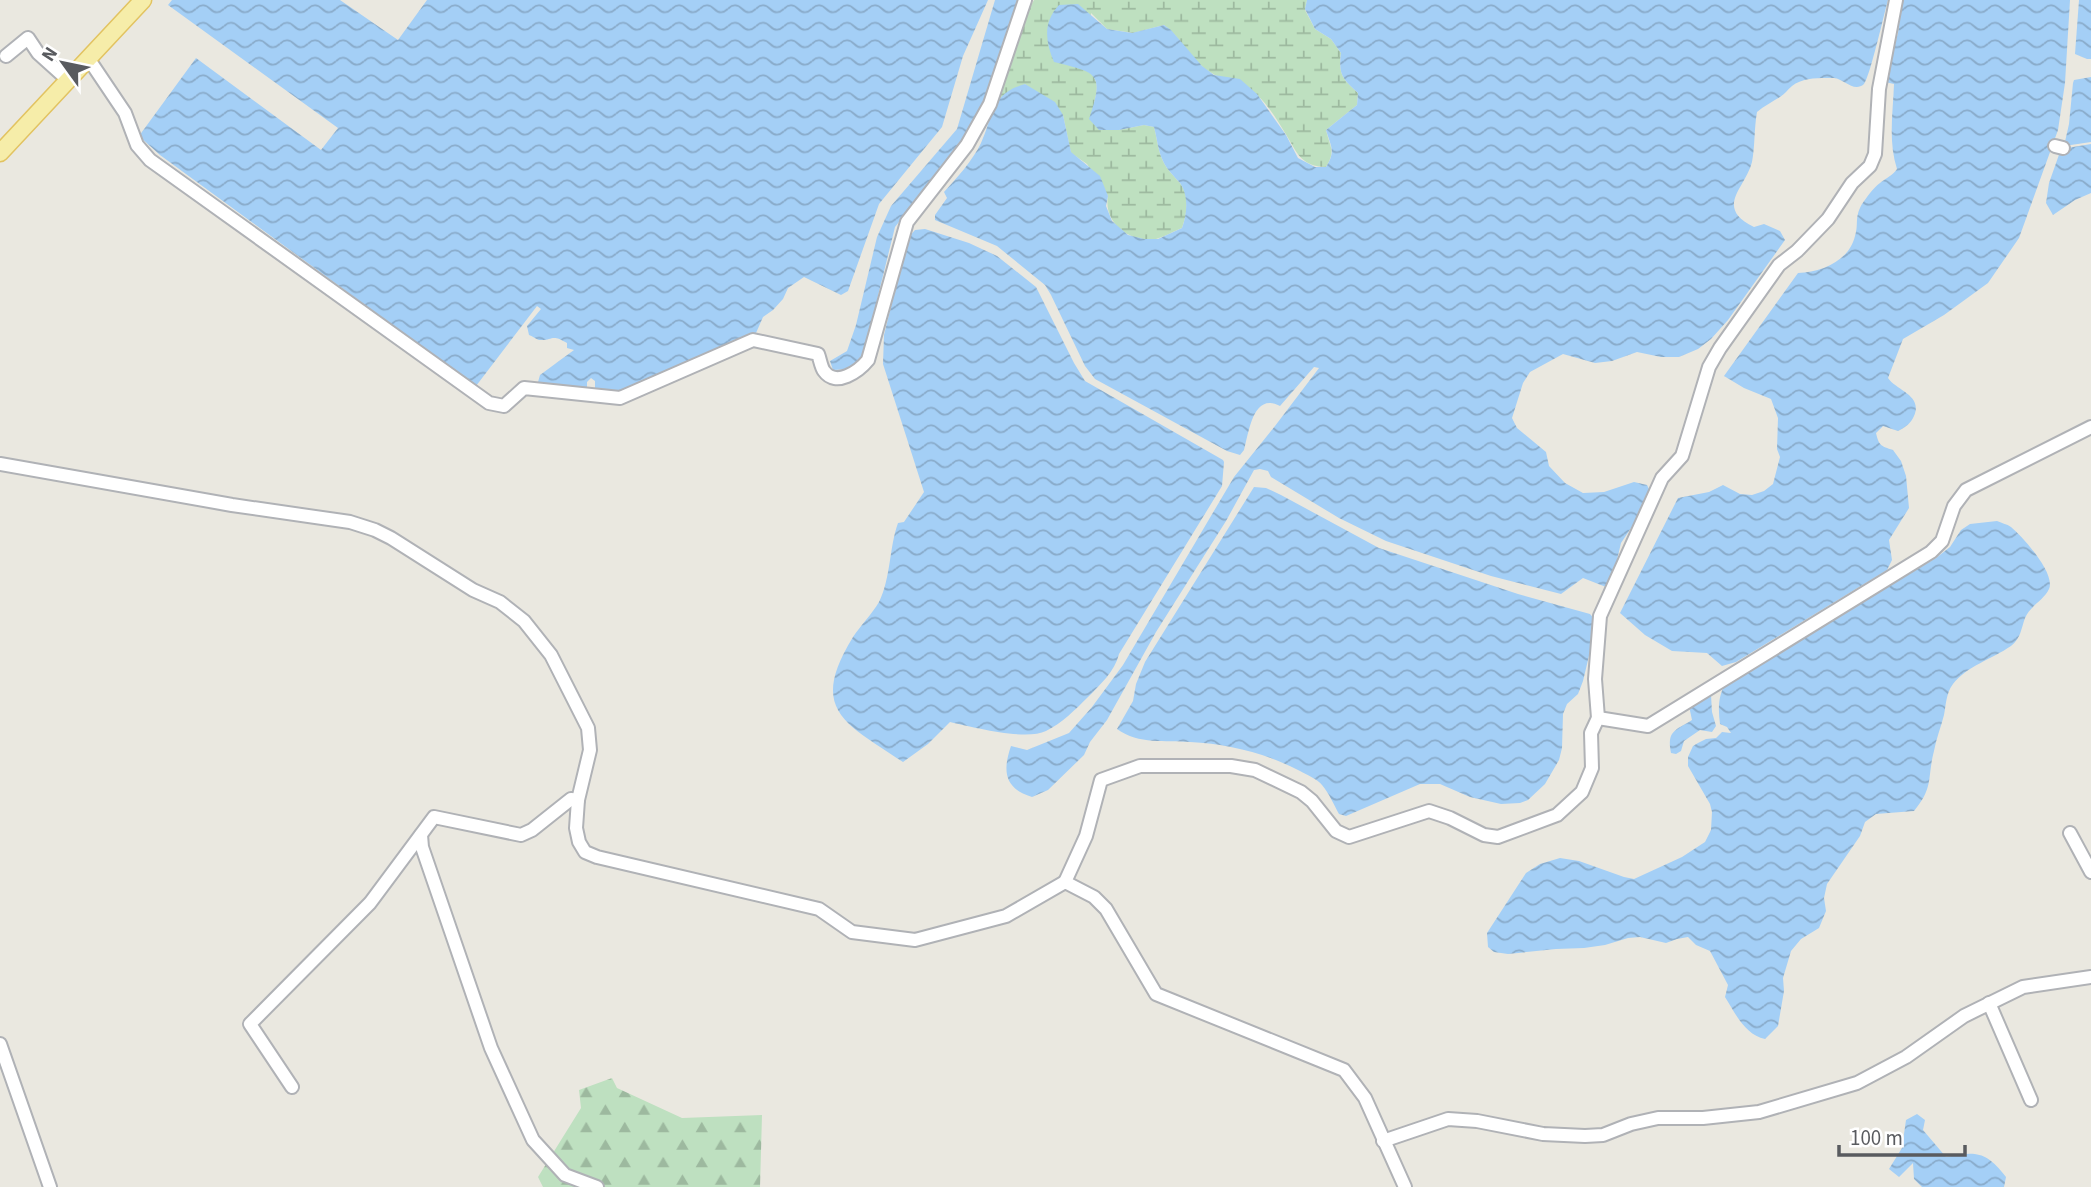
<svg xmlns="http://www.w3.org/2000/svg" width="2091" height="1187" viewBox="0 0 2091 1187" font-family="'Source Sans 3',sans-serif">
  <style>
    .forest { fill: url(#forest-firs) }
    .wetland { fill: url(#wetland-marsh) }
    .water { fill: url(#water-waves) }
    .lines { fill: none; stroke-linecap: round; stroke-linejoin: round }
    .minor-casing { stroke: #b0b2b6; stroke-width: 16 }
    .major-casing { stroke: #e2c361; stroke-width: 19 }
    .minor { stroke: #fff; stroke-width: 12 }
    .major { stroke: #f6eda9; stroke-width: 16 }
  </style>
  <defs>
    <pattern id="forest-firs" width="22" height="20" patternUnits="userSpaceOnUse" patternTransform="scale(1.75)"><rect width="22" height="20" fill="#bee0c0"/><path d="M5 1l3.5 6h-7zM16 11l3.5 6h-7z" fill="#9db99f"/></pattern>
    <pattern id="wetland-marsh" width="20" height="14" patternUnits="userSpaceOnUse" patternTransform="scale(1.75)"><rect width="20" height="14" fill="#bee0c0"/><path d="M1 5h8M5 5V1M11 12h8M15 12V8" fill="none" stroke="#9db99f"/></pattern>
    <pattern id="water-waves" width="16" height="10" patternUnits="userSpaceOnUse" patternTransform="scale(1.75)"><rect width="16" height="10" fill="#a4cff6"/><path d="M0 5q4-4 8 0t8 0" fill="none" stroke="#89abca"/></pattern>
  </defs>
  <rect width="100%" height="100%" fill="#eae8e0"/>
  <polygon class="forest" points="612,1078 617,1088 682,1118 762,1115 760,1187 543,1187 538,1177 581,1108 579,1090"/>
  <path class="wetland" d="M1034,0H1307L1305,10L1315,29L1331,39L1341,53C1338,75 1343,79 1358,93L1357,105L1326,130C1330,147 1336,151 1326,167C1302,166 1298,155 1287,136C1279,123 1269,106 1258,96C1247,85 1220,80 1205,69C1189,56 1180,37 1164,25L1133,33L1107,29L1091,13L1088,70C1099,81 1098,88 1094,103L1119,130L1144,125L1154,127C1157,138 1158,151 1163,161C1167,170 1174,176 1180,183C1190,196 1187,214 1182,228C1174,231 1164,237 1156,239C1130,243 1103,223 1108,196L1087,164L1071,153L1063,115L1025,84L998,100L1029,9Z"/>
  <g class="water">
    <path d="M172,0H340L398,40L427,0H988L963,56L942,127L879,204L848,291L841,295L804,277L788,288L783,299L773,310L763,317L756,333L658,377L620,392L598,390L595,388V381L591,378L587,382V389L538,382L540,375L574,350L567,348V343C551,333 553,341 539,340C536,339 532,336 529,335L527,326L541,309L537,306L476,386L160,155L139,136L196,58L321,150L338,128L168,5Z"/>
    <polygon points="995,0 1017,0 1010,29 972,135 915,209 906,213 895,227 877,300 877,318 867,358 850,369 833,370 830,361 847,351 856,325 877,237 891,206 957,129"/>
    <path d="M1307,0H1888C1884,14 1870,77 1864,84C1854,93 1844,79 1834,78C1821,78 1803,77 1792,86C1787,90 1785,94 1780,97C1772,102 1764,106 1757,112C1754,129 1755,146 1752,162C1745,189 1714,207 1754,227L1764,224L1780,231L1785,240L1728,320L1711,339L1698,349L1679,357H1661L1637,352L1612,361L1595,363L1563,354L1530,372L1523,383L1512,418L1517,428L1546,452L1549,466L1565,483L1583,493L1604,492L1634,482L1647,485L1650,491L1637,519L1621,543L1613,577L1606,587L1583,578L1561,594L1491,576L1386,541L1339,518L1271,477L1268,471L1260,469L1254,470L1226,521L1156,632L1107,720L1090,742L1084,755L1048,790L1032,797C1005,789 1002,772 1011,746L1027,750L1069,733L1092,707L1123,665L1234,477L1275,426L1319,368L1314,367L1280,406C1253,392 1249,432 1244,450L1240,455L1227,451L1095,379L1085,366L1051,295L1045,285L997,246L935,220V215L947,198L944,192C957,178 973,160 981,143C994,115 990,94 1025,84L1055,102L1063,115L1071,152L1100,176L1108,196L1106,206L1112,221L1128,235L1144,239H1158L1182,228C1187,214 1189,196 1180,183C1174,176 1167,170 1163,161C1158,151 1157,138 1154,127L1144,125L1119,130H1099L1089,119C1105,72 1097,73 1054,62C1045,41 1043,22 1059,5L1078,4L1107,29L1132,33L1164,25L1171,30L1202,66L1214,75L1240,79L1257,94L1286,135L1298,158L1315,167H1326C1336,151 1331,147 1326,130L1357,105L1358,93C1343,79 1338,75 1341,53L1331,39L1315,29L1305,9Z"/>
    <path d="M1902,0H2070L2065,83L2058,130L2019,238L1988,283L1944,315L1903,339L1888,378C1897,391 1923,395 1914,416C1911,423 1906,427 1898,431L1883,426L1876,433C1879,446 1881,446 1893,450L1901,461L1906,476L1909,508L1889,540L1892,560L1887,570L1736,662L1722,666L1707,653L1672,651L1645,635L1620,613L1678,498L1709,492L1723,485L1740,494L1752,495L1764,491L1773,484L1780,457L1777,449L1778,418L1771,399L1744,388L1724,376L1798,273C1822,272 1849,261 1855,236C1859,224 1854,218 1862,204C1867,197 1873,188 1880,183C1886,178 1892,176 1897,169C1888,141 1893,113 1894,84L1885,82L1898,33Z"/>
    <polygon points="2079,0 2091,0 2091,59 2087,59 2075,54"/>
    <polygon points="2091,77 2091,142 2064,146 2069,124 2073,83 2074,80"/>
    <polygon points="2091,144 2091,193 2075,200 2053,215 2046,203 2049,183 2061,149"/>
    <path d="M925,229L969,243L997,256L1036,287L1074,363L1085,381L1223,460L1224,462L1222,486L1119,654C1115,671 1100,685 1088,697C1075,710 1062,723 1046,731C1026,741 972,727 950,722L928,744L903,762C845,723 808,710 853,637C861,625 872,614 879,602C891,578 889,548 898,523L904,522L924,492L883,364L884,335L908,238L915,230Z"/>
    <path d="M1254,487L1266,488L1281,495L1379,548L1518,594L1590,614L1597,622L1583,681L1578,694L1567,704L1563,714L1562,748L1559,760L1545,784L1528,800L1520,803L1501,804L1470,797L1440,784H1420L1346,816L1339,814C1334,805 1329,793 1322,785C1317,779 1307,775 1300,771C1265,753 1229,744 1190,742C1165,740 1139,745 1117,729L1133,701L1136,684L1145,662Z"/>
    <path d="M1997,521C2001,523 2007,524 2011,527C2023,537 2056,574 2049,589C2044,600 2030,606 2025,618C2021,629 2021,638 2011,646C1992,659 1967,666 1953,684C1946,693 1946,705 1944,715C1941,727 1936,739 1934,751C1927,778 1934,787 1914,811L1876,814L1865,822L1860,836L1827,884L1824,898L1826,911L1819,928L1801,939L1791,951L1783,978L1784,991L1778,1026L1765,1039C1745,1035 1735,1013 1725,997L1728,985L1710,951L1696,945L1688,937L1677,939L1666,943L1640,937L1628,938L1605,945L1584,948L1556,949L1508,954L1494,952L1488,947L1487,933L1526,873L1540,864L1560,858L1579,861L1624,877L1634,879L1682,857L1705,842L1711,830L1712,812L1710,804L1688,766V757L1693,746L1698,743L1706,739L1716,738L1722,732L1731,733L1727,727L1720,724C1718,709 1718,695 1726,683L1936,558L1950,547L1961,530L1970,524Z"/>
    <path d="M1711,695L1712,712L1716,726L1712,732L1700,730L1684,741L1681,751L1676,754L1671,753C1667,731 1674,731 1692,720L1689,706L1701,698Z"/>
    <path d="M1917,1114L1925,1120L1923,1130L1946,1157C1976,1151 1986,1151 2006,1177L2004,1187H1922L1914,1179L1913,1163L1899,1177L1889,1169L1902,1148L1906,1120Z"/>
  </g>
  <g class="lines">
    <defs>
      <g id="minor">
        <polyline points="6,56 28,38 38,53 68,80"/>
        <path d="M88,58L125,113L137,145L150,160L489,403L504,406L524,388L620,398L753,340L818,354C820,359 821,367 824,371C836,388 859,371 868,360L907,222L967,145L990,104L1025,0"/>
        <polyline points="2055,146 2063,148"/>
        <polyline points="0,464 232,505 350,522 375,530 391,538 473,590 500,602 524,621 551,655 588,728 590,750 578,800 576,828 579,842 585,852 597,857 819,909 852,932 915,940 1006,916 1065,882 1094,897 1106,909 1156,994 1344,1070 1365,1098 1405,1187"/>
        <polyline points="1598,718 1595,679 1600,616 1662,478 1682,456 1709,367 1720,348 1779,265 1797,251 1828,219 1852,183 1870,166 1875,154 1879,89 1896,0"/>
        <polyline points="2070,833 2091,872"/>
        <polyline points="421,835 422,847 491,1048 533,1140 565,1175 597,1187"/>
        <polyline points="1065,882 1086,836 1101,780 1140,766 1231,766 1255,770 1301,792 1312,801 1336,831 1349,837 1429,811 1450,818 1484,835 1498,837 1557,815 1582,792 1592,768 1591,733 1598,718 1648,726 1931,552 1942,541 1954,506 1966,490 2091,427"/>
        <polyline points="1989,1003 2031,1100"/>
        <polyline points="0,1044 50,1187"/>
        <polyline points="292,1087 250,1024 370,903 434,817 521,835 532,830 571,799 578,800"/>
        <polyline points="1383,1141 1448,1119 1477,1121 1543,1134 1585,1136 1603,1135 1631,1124 1658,1118 1703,1118 1759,1112 1857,1083 1906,1057 1964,1016 2023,987 2091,977"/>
      </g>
      <polyline id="major" points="0,153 143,0"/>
    </defs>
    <use href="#minor" class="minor-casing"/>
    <use href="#major" class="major-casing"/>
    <use href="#minor" class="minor"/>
    <use href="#major" class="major"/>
  </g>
  <g transform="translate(63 63) rotate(303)" stroke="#ffffff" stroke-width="5" paint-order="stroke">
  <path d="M0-5L12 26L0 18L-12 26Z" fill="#595b5f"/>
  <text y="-10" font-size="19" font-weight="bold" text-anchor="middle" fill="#595b5f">N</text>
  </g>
  <path d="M1839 1145v10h126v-10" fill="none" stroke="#595b5f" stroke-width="3.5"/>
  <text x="1850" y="1145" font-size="21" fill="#595b5f" stroke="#ffffff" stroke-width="5" paint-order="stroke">100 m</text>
</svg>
